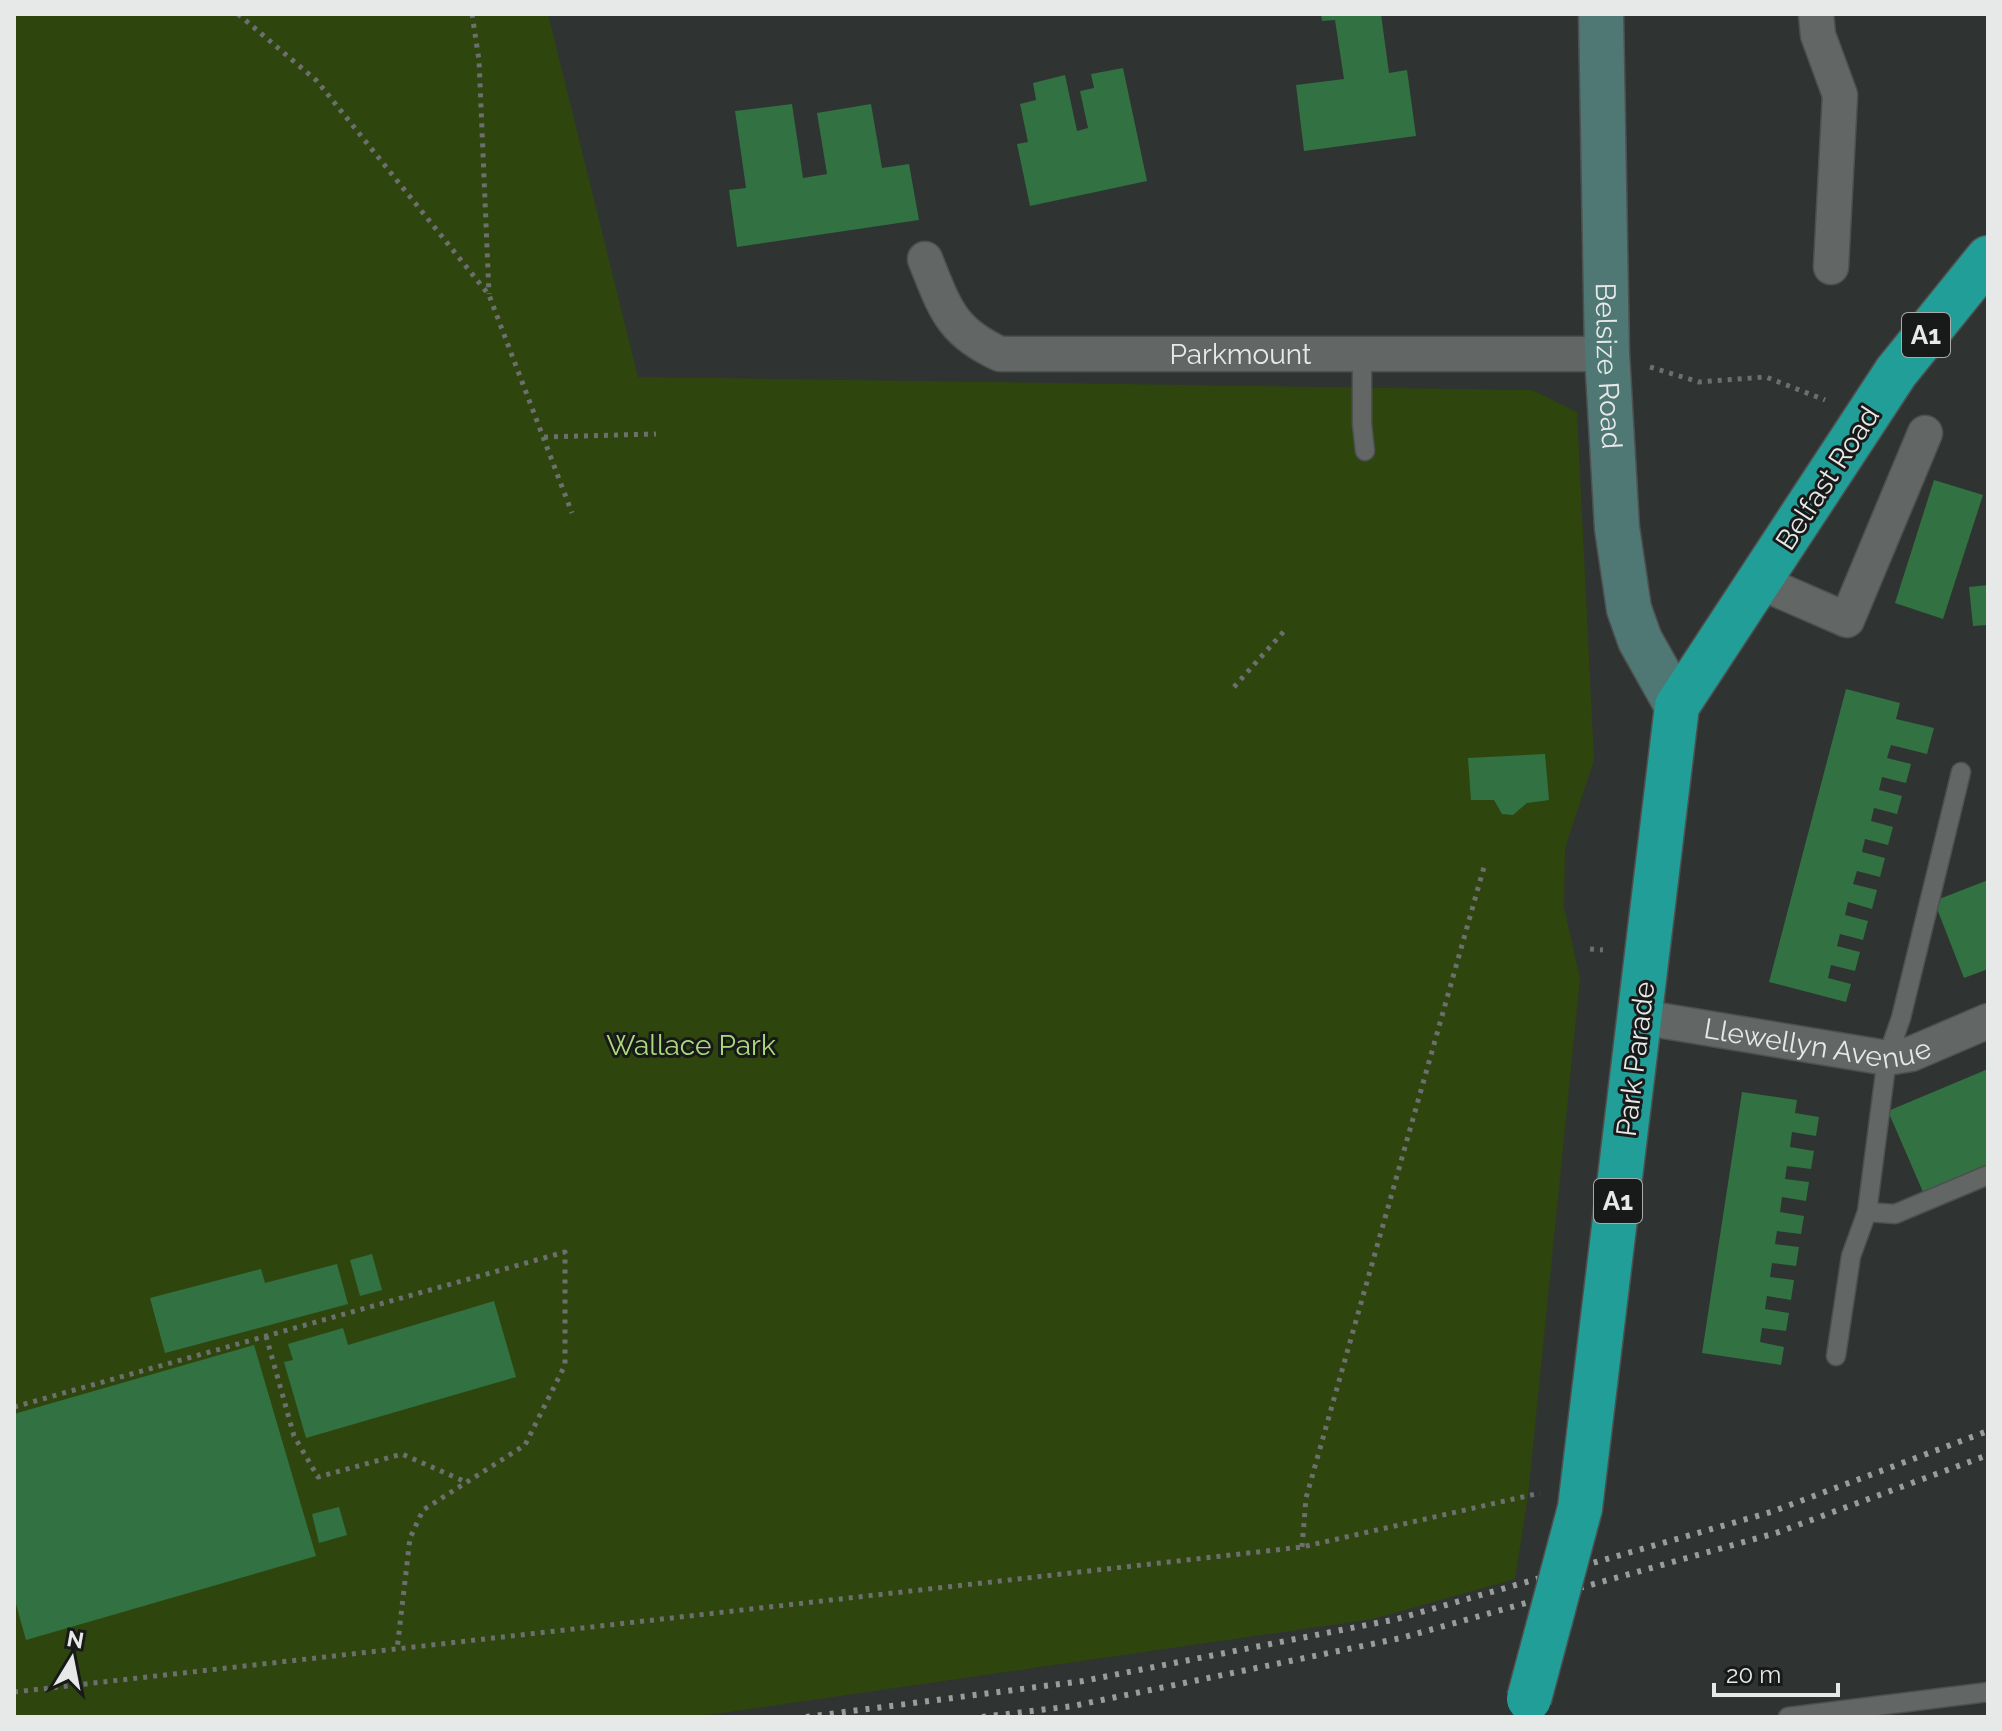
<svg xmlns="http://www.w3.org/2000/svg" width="2002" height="1731" viewBox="0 0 2002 1731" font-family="Raleway,sans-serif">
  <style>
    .green { fill: #2e460e }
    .building { fill: #327142 }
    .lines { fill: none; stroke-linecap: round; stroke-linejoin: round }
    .lane-casing { stroke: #4d504f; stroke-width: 21 }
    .street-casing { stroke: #4d504f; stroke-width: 37 }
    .secondary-casing { stroke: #4d504f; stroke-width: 47 }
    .highway-casing { stroke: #4d504f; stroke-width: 47 }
    .path { stroke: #6c6f6d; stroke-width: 5; stroke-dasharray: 4 6; stroke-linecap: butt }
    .lane { stroke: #626664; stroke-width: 18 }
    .street { stroke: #626664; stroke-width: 34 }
    .secondary { stroke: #4f7774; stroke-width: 44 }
    .highway { stroke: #229e98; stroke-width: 44 }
    .rail { stroke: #9a9d9b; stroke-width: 6; stroke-dasharray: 4 8; stroke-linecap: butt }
    .highway-bridge-casing { stroke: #4d504f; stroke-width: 47; stroke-linecap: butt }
    .highway-bridge { stroke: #229e98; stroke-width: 44 }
    .labels { text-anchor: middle; stroke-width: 6; stroke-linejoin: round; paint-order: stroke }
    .shield { fill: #181a19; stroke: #a9abaa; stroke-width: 2 }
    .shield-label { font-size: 26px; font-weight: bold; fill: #e7e9e8 }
    .street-label { font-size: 28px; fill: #e7e9e8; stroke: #181a19 }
    .park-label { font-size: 28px; fill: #add97d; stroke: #181a19 }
  </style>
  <rect width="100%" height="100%" fill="#2f3331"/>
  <polygon class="green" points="14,14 548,14 638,377 1532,390 1577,412 1594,760 1565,848 1564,907 1580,979 1528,1496 1515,1579 1373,1619 716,1714 677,1717 14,1717"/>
  <g class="building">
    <polygon points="1321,14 1381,14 1389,73 1407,70 1416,136 1304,151 1296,85 1344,79 1335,20 1322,21"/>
    <polygon points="1123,68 1147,181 1030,206 1017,144 1028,142 1020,104 1036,100 1033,83 1065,75 1077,131 1088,128 1080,91 1094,88 1091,74"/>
    <polygon points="792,104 803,178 827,174 817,113 871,104 882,168 909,164 919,220 737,247 729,190 746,188 735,111"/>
    <polygon points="1934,480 1983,495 1943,619 1895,603"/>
    <polygon points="1988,585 1988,625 1973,626 1969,587"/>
    <polygon points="1846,689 1900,703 1896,719 1934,728 1927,754 1891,745 1887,758 1911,764 1906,783 1882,777 1879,790 1902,796 1897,814 1874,808 1871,821 1893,827 1888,845 1865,839 1862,852 1885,858 1880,877 1857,871 1853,884 1877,890 1872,909 1848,902 1845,915 1868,921 1863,940 1840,934 1837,946 1860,952 1855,971 1831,965 1828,978 1851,984 1846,1002 1769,982"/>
    <polygon points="1545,754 1549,800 1527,803 1513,815 1502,814 1494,800 1471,800 1468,758"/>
    <polygon points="1988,880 1988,969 1964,978 1934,901"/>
    <polygon points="1988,1069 1988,1164 1923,1192 1888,1111"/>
    <polygon points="1742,1092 1797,1100 1795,1113 1819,1117 1816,1136 1792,1132 1790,1147 1814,1151 1811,1169 1787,1166 1785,1179 1809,1182 1806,1201 1782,1197 1780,1212 1804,1216 1801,1234 1777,1231 1775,1244 1799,1247 1796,1266 1772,1263 1770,1277 1794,1280 1791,1300 1767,1296 1765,1309 1789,1313 1786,1331 1762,1328 1760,1342 1784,1347 1781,1365 1702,1353"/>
    <polygon points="372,1254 382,1290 360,1296 350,1260"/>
    <polygon points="337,1264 348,1304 165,1353 150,1298 261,1269 265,1283"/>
    <polygon points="494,1301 516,1377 306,1438 284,1362 293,1360 288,1344 343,1328 348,1345"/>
    <polygon points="254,1345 316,1556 26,1640 14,1597 14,1414"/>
    <polygon points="339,1507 347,1535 319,1543 312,1514"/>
  </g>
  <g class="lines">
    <defs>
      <g id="lane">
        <polyline points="1362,356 1362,424 1365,451"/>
        <polyline points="1867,1212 1895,1214 1988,1175"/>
        <polyline points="1836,1356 1851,1256 1867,1212 1887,1058 1901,1018 1961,772"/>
        <polyline points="1788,1717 1988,1692"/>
      </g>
      <g id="street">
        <polyline points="1816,14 1818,35 1840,95 1831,267"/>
        <path id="s1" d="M925,259C945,308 950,331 1000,354H1607"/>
        <polyline points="1760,582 1847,620 1925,433"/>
        <path id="s2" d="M1640,1017L1887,1058L1911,1054L1988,1021"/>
      </g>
      <g id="secondary">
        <path id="s3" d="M1601,14L1607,354L1617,528L1629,609L1640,640L1677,706"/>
      </g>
      <polyline id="highway" points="1580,1508 1677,706 1896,372 1988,258"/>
    </defs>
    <use href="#lane" class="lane-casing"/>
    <use href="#street" class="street-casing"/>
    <use href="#secondary" class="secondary-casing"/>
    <use href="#highway" class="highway-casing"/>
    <g class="path">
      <polyline points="238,14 317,81 489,295 572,513"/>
      <polyline points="472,14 479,60 489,294"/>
      <polyline points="1650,367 1699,382 1766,377 1825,400"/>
      <polyline points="544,437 656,434"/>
      <polyline points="1234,687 1286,629"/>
      <polyline points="1590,949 1603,950"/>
      <polyline points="266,1336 294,1436 318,1477 402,1454 466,1482"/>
      <polyline points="14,1407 565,1252 565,1365 525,1445 423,1510 410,1538 397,1650"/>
      <polyline points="1302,1547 1306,1498 1484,867"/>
      <polyline points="14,1692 1302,1547 1540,1493"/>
    </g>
    <use href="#lane" class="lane"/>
    <use href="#street" class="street"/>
    <use href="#secondary" class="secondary"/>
    <use href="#highway" class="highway"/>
    <g class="rail">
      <polyline points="806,1717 1083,1681 1397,1619 1771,1512 1988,1431"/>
      <polyline points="982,1717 1073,1706 1401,1638 1776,1533 1988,1455"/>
    </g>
    <defs>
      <polyline id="highway-bridge" points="1529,1699 1580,1508"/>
    </defs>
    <use href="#highway-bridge" class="highway-bridge-casing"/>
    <use href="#highway-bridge" class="highway-bridge"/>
  </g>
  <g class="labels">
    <g class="shield">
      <rect x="1902" y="313" width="48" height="44" rx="6"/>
      <rect x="1594" y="1179" width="48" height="44" rx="6"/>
    </g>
    <g class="shield-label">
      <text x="1926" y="344">A1</text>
      <text x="1618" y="1210">A1</text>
    </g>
    <g class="street-label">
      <text dy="10" stroke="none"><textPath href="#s1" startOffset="366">Parkmount</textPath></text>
      <text dy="10" stroke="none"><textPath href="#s3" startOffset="352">Belsize Road</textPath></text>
      <text transform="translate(1827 478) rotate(-57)" y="10">Belfast Road</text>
      <text dy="10" stroke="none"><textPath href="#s2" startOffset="180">Llewellyn Avenue</textPath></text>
      <text transform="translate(1635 1059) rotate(-83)" y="10">Park Parade</text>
    </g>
    <g class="park-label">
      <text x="691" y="1055">Wallace Park</text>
    </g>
  </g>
  <rect width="2002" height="1731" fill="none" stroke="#e7e9e8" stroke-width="32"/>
  <g transform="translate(72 1659) rotate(10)" stroke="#181a19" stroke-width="6" paint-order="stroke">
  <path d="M0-6L14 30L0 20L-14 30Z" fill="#e7e9e8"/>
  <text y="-12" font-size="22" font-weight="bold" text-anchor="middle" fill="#e7e9e8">N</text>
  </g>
  <path d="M1714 1683v12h124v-12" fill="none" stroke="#e7e9e8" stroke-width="4"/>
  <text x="1726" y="1683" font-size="24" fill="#e7e9e8" stroke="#181a19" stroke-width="6" paint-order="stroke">20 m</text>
</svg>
